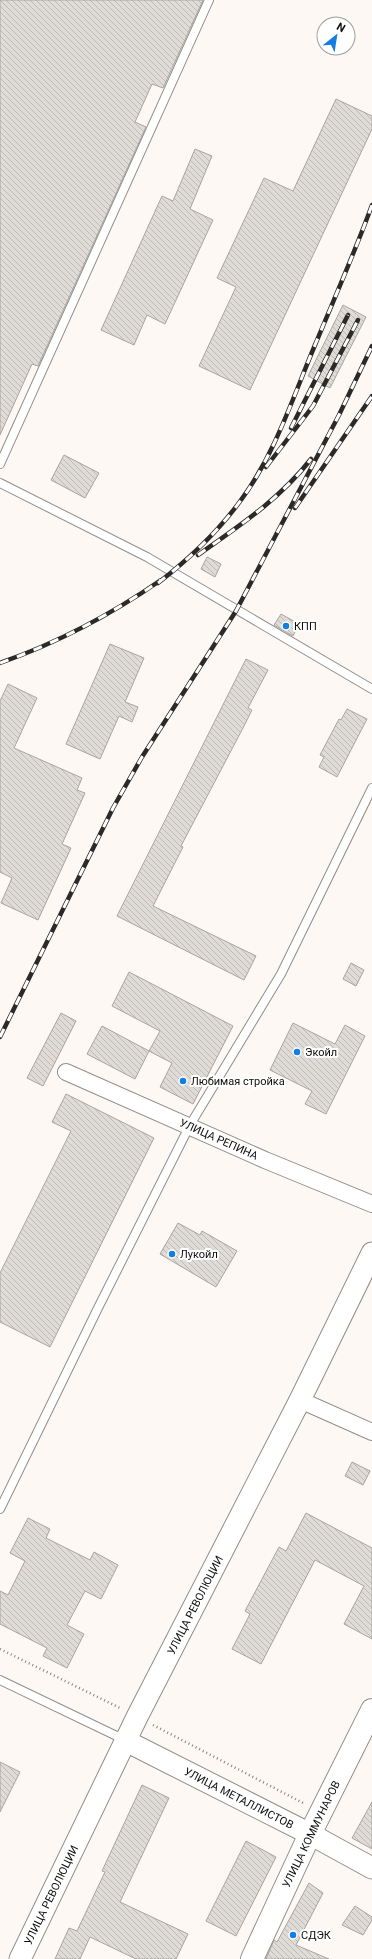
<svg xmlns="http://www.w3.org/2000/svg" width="372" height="1959" viewBox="0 0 372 1959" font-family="Roboto,sans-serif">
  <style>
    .building { fill: url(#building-back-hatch); stroke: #a8a49f }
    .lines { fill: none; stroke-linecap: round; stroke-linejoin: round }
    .service-casing { stroke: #928e8a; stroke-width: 10 }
    .minor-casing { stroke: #928e8a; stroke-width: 18 }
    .tertiary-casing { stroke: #928e8a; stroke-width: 23 }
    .secondary-casing { stroke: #928e8a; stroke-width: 24 }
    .path { stroke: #878481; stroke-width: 2.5; stroke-dasharray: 1 3; stroke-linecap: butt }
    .service { stroke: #fff; stroke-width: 8 }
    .minor { stroke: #fff; stroke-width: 16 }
    .tertiary { stroke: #fff; stroke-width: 21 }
    .secondary { stroke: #fff; stroke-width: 22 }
    .rail-casing { stroke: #2b2a28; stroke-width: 4.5 }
    .rail { stroke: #fff; stroke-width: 3; stroke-dasharray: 9; stroke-linecap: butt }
    .poi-dot { fill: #147de4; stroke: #fff; stroke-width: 1.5 }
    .labels { text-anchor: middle; stroke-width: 4; stroke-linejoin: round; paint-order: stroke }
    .poi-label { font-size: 11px; fill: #0e0d0b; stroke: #fff; text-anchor: start }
    .street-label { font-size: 11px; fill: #0e0d0b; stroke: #fff }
  </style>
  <defs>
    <pattern id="building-back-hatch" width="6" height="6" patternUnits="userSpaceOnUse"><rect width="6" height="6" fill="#dfdbd6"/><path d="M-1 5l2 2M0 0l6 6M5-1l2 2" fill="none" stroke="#bebbb6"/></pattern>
  </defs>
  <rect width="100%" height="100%" fill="#fdf8f4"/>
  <g class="building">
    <polygon points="0,0 203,0 163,88 152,84 135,122 146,127 38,366 32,364 0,435"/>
    <polygon points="336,99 372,116 372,129 250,390 199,366 236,287 217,278 264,178 293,191"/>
    <polygon points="195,149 212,156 190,209 213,220 165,324 147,315 134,345 101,330 162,196 173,201"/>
    <polygon points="343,305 366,317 330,388 308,376"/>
    <polygon points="64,455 99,473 85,498 51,480"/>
    <polygon points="207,557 221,564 215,577 201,569"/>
    <polygon points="281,614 299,624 293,636 274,625"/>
    <polygon points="110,644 144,658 125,702 138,707 132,722 119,716 100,759 66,744"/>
    <polygon points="246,659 268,670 248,708 252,710 243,728 181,846 183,847 153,906 256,956 244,980 117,916"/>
    <polygon points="8,684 37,698 14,748 82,778 77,790 85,793 62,844 71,848 38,920 1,903 12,878 0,872 0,701"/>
    <polygon points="347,709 367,719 337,777 319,767 324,757 320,755 339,719 341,720"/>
    <polygon points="351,963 364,970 356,986 343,979"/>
    <polygon points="129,972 233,1026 193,1104 160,1087 172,1063 149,1051 160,1031 112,1006"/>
    <polygon points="61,1013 76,1021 43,1086 27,1078"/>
    <polygon points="293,1023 335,1044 345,1025 365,1036 326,1114 305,1104 312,1091 270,1070"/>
    <polygon points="102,1026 149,1051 135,1079 87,1054"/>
    <polygon points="66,1094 154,1138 50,1347 0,1322 0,1273 71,1131 52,1122"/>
    <polygon points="178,1223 200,1235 202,1231 237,1251 216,1287 160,1254"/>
    <polygon points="352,1462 370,1471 363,1485 345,1476"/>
    <polygon points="306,1513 372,1548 372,1639 344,1624 364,1586 315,1560 261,1664 232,1649 250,1614 245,1611 279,1547 286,1551"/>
    <polygon points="28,1518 50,1529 46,1538 90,1560 94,1552 118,1565 101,1599 85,1591 67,1625 84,1634 67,1668 43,1656 47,1648 0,1624 0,1591 8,1595 25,1561 10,1553"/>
    <polygon points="0,1762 20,1772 0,1812"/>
    <polygon points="142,1785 169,1798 120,1902 188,1934 176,1959 136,1959 90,1937 80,1959 55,1959 69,1928 77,1931 105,1872 102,1871"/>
    <polygon points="372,1802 372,1849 352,1838"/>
    <polygon points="246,1841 276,1857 236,1936 206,1921"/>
    <polygon points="309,1883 323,1893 296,1945 329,1959 266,1959 274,1940 277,1942"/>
    <polygon points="355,1906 372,1917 372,1920 363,1935 342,1925"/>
  </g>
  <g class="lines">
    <defs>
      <g id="service">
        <polyline points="0,464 209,0"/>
        <polyline points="0,483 147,557 372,689"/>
        <polyline points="0,1509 98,1308 190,1125 281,974 372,788"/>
        <polyline points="0,1680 125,1740"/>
      </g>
      <g id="minor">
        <polyline points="66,1072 265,1160 372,1204"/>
        <polyline points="300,1400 372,1432"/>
      </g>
      <g id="tertiary">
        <polyline points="126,1741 310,1834 372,1868"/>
        <polyline points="20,1959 137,1717 300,1400 372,1253"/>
      </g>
      <polyline id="secondary" points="252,1959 310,1834 372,1710"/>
    </defs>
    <use href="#service" class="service-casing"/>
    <use href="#minor" class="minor-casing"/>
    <use href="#tertiary" class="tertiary-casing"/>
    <use href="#secondary" class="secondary-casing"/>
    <g class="path">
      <polyline points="0,1649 122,1709"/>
      <polyline points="153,1725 305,1804"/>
    </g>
    <use href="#service" class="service"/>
    <use href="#minor" class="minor"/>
    <use href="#tertiary" class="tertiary"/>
    <use href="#secondary" class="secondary"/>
    <defs>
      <g id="rail">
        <polyline points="291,428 348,315"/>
        <polyline points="266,467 313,406 358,320"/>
        <polyline points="295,508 372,396"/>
        <path d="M198,555C239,526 280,499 311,459"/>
        <path d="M158,583C189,559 218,532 241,500C275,454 293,397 315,345C334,299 355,252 372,205"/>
        <path d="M0,663C57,643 112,614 161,580"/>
        <polyline points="0,1037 113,808 142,757 236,611 339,415 372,346"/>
      </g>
    </defs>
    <use href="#rail" class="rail-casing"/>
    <use href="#rail" class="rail"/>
  </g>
  <g class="poi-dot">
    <circle cx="286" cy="626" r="4"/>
    <circle cx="297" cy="1052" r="4"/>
    <circle cx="183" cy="1081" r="4"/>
    <circle cx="172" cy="1254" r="4"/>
    <circle cx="293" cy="1935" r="4"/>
  </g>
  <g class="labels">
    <g class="poi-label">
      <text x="294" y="630">КПП</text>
      <text x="305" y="1056">Экойл</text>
      <text x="191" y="1085">Любимая стройка</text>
      <text x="180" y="1258">Лукойл</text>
      <text x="301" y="1939">СДЭК</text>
    </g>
    <g class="street-label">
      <text transform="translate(219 1139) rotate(24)" y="4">УЛИЦА РЕПИНА</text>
      <text transform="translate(195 1605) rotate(-63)" y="4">УЛИЦА РЕВОЛЮЦИИ</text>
      <text transform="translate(239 1798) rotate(27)" y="4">УЛИЦА МЕТАЛЛИСТОВ</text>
      <text transform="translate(311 1834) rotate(-64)" y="4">УЛИЦА КОММУНАРОВ</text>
      <text transform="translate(51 1895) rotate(-64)" y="4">УЛИЦА РЕВОЛЮЦИИ</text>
    </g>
  </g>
  <g transform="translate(336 36) rotate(30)"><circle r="19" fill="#ffffff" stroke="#9f9e9d"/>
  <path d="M0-3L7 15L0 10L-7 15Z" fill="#147de4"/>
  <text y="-6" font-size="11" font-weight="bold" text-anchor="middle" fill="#0e0d0b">N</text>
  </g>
</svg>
